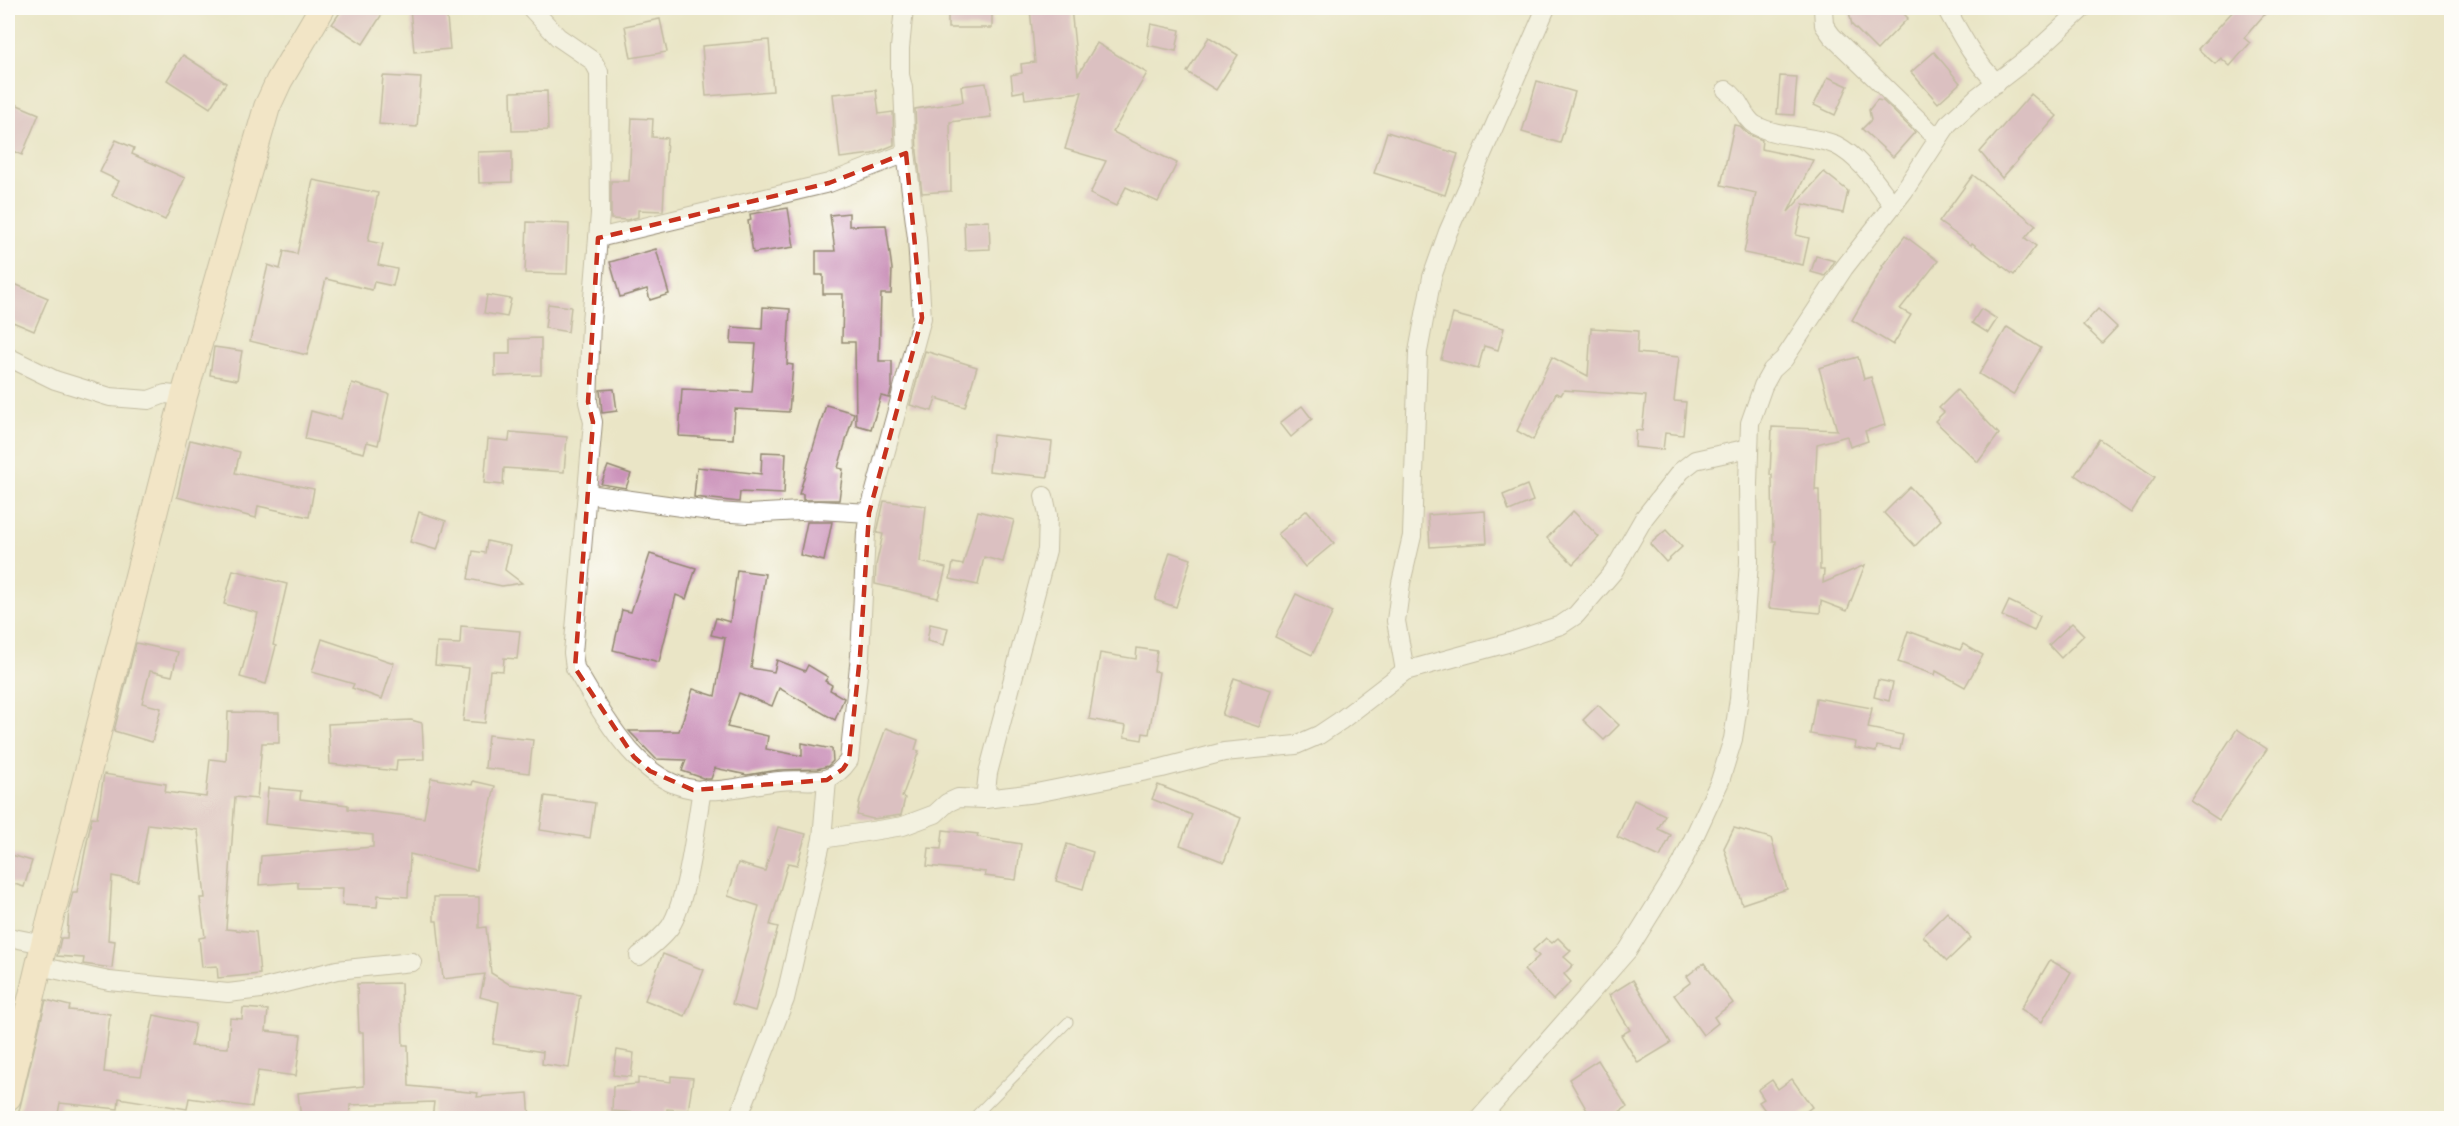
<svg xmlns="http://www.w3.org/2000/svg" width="2459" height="1126" viewBox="0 0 2459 1126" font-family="'IM FELL Great Primer',serif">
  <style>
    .building { fill: #cb92ba }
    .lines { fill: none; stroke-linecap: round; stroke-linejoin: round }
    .lane-casing { stroke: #928872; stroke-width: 11 }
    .street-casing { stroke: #928872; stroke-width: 20 }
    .secondary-casing { stroke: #928872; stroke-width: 28 }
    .lane { stroke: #fff; stroke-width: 9 }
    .street { stroke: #fff; stroke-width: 18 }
    .secondary { stroke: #fde5c5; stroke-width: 26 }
    .marked { fill: none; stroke: #c8321e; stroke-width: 4.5; stroke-dasharray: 12 8; stroke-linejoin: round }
  </style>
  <rect width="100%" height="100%" fill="#fdfcf7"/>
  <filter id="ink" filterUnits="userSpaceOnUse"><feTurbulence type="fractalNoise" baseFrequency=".0167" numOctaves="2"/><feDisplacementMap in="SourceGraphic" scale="12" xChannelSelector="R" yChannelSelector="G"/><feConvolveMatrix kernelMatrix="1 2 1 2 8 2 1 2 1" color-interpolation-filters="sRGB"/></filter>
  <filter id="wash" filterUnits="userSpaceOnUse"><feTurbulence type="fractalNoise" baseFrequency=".008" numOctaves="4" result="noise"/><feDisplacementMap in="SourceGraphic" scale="24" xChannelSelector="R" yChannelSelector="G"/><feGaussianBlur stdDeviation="1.35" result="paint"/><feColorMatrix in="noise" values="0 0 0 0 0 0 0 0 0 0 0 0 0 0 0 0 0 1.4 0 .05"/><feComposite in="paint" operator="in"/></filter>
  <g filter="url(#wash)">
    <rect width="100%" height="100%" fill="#eae5c6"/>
    <g id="blocks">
      <g class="building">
        <polygon points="343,8 386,8 363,44 332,24"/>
        <polygon points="410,8 446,8 450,49 414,52"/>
        <rect x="948" y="8" width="44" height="20"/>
        <polygon points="1030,8 1071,8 1078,75 1097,43 1147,73 1113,132 1177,163 1158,202 1126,187 1116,206 1090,194 1106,161 1065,149 1082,92 1025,99 1024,91 1013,93 1011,75 1022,73 1021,64 1035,62"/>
        <polygon points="1848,8 1898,8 1908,18 1877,50 1852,25"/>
        <polygon points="2236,8 2270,8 2244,38 2250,43 2230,66 2221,58 2215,64 2198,49"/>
        <polygon points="660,19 667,52 631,58 625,26"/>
        <polygon points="1151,24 1180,30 1176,51 1147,45"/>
        <polygon points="1209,37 1238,55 1216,90 1187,72"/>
        <polygon points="769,40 773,91 706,96 702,46"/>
        <polygon points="1934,52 1960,83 1938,103 1911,72"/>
        <polygon points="183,55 226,83 210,108 167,80"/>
        <polygon points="383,76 421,78 417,127 379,124"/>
        <polygon points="1780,76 1797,77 1794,115 1777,114"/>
        <polygon points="1828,77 1848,86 1835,115 1814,105"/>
        <polygon points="1537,81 1575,92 1560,143 1522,132"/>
        <polygon points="986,83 991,117 950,122 951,191 922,193 917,152 915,109 963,102 961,86"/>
        <polygon points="876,90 879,114 893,112 894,145 872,154 840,158 833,94"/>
        <polygon points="547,91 548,130 512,131 511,92"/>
        <polygon points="2031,94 2057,116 2002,178 1980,152"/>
        <polygon points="1877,100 1883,101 1915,132 1893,157 1862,129 1871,120 1869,110"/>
        <polygon points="8,101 39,114 22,155 8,149"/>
        <polygon points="632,118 653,119 652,137 667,138 663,211 638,210 638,217 627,220 611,219 611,181 629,181"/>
        <polygon points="1734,125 1740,126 1748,134 1762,140 1761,149 1813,160 1788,212 1824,172 1848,191 1843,213 1803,204 1796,235 1809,238 1803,265 1744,253 1756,193 1721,185"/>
        <polygon points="1387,132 1458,154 1445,195 1374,173"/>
        <polygon points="116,140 134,148 132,154 185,178 165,220 112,195 119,181 100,172"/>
        <polygon points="512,151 512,182 479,183 478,152"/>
        <polygon points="1973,175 2036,225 2025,238 2036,246 2014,275 1972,243 1971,245 1939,222"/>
        <polygon points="313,180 378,193 368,241 383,244 378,265 397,269 393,286 374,282 372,290 326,279 307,355 250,341 268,265 280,269 284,251 297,254"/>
        <polygon points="788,208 794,247 753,253 748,221 751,220 750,214"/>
        <polygon points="849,213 849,226 886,225 892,269 891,294 881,294 879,361 892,361 892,387 889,398 881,396 871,429 856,425 855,342 842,342 843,294 823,294 823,275 816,275 816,251 835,251 830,215"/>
        <polygon points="989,221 990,249 965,250 964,222"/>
        <polygon points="527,222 569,224 567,274 525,273"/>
        <polygon points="1905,236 1938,261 1900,309 1911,315 1893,345 1852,320 1883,267 1882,266"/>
        <polygon points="656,249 669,294 650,300 647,289 620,297 610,262"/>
        <polygon points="1816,256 1835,261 1825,276 1811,272"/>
        <polygon points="12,283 48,298 34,331 8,320 8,294"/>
        <polygon points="487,295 511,299 507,317 484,313"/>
        <polygon points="548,304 571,307 568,332 545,328"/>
        <polygon points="763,307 790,309 787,364 793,365 789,412 735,409 733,439 679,436 682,389 752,392 756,344 731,343 732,327 762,329"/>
        <polygon points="1981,309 1997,319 1988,333 1972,323"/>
        <polygon points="2098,309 2117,327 2102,343 2083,325"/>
        <polygon points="1453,314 1504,328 1498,350 1484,346 1478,369 1441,359"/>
        <polygon points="2007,327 2041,348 2013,395 1979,374"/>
        <polygon points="1591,328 1638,331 1637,353 1679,357 1674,401 1686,402 1683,435 1665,433 1663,450 1635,447 1636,430 1642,431 1646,396 1564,390 1561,395 1556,393 1533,440 1517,431 1552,357 1588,376"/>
        <polygon points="541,338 541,375 495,376 495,354 510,354 510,339"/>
        <polygon points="214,347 242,351 237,380 210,375"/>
        <polygon points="925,351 977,367 965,407 936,398 932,411 910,405"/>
        <polygon points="1858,357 1864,379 1871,377 1885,425 1865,431 1868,441 1850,447 1847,436 1817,444 1815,490 1819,490 1820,570 1824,570 1823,583 1865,565 1847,611 1821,601 1820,613 1769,608 1776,541 1773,541 1772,475 1770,475 1772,427 1837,430 1819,368"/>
        <polygon points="352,383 389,394 378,445 367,442 364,453 305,439 311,411 341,419"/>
        <polygon points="614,389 617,411 602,413 600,390"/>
        <polygon points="1957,390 1999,434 1978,462 1935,421 1944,412 1939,408"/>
        <polygon points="826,405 854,413 838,468 843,469 839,500 803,500 803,494 799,494"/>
        <polygon points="1302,406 1312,419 1291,437 1280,423"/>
        <polygon points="510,432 567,437 564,472 504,468 503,485 484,483 488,439 509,441"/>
        <polygon points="993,435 1052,442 1048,477 989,471"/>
        <polygon points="2099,439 2155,477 2131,513 2075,475"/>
        <polygon points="190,440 240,452 235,473 314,489 309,517 258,506 256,518 177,497"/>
        <polygon points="762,452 786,453 784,494 740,492 739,502 694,497 697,467 761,474"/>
        <polygon points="608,466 631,474 626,488 601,484"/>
        <polygon points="1527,485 1533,501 1509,511 1503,495"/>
        <polygon points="1910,487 1941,520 1915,546 1884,513"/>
        <polygon points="884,501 926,506 920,562 946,568 938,598 875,584 876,565 883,534 877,533"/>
        <polygon points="1307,510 1334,543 1305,567 1278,534"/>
        <polygon points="978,511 1014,520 1003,562 984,557 978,585 950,579 953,563 963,565"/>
        <polygon points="1485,511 1487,543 1430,547 1428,515"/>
        <polygon points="1573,511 1599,537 1573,564 1547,538"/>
        <polygon points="419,512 446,521 437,550 410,542"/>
        <polygon points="807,522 832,522 824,561 800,555"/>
        <polygon points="1666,530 1682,547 1666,562 1650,544"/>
        <polygon points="487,541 510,546 505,570 522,583 502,586 468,579 473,551 485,553"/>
        <polygon points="1170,552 1191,559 1176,607 1155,600"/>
        <polygon points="650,554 696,568 686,599 676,595 659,662 613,650 622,610 631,612"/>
        <polygon points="233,570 287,584 273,645 276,646 266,684 240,677 258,613 224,604"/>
        <polygon points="737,570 765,574 751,668 774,672 777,660 805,671 808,665 828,677 825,681 832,685 830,690 844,698 835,720 779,688 772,706 739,693 727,727 768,736 766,749 802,756 802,743 832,749 833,761 828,766 817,769 778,770 747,775 715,768 711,779 706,779 682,771 686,760 656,759 629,731 679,731 693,689 715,696 725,638 711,635 716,618 730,622"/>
        <polygon points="1296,594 1333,612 1312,655 1275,637"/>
        <polygon points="2009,601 2040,616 2034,631 2002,616"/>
        <polygon points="2072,623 2084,635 2061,658 2049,645"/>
        <polygon points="930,624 948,628 944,645 927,641"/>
        <polygon points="461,626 520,631 517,659 504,658 503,671 490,670 485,723 463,721 469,668 435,665 437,643 460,644"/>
        <polygon points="1908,631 1960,650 1963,644 1983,655 1965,687 1936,671 1935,675 1898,662"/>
        <polygon points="322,639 394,663 382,699 352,688 354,684 312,672"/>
        <polygon points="136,643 178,652 172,676 150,671 142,703 161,708 152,742 114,731"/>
        <polygon points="1137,648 1157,651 1154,671 1159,672 1149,734 1143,733 1142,740 1124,737 1126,726 1089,719 1100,653 1136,659"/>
        <polygon points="1234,678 1271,690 1259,727 1222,715"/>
        <polygon points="1878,680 1893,683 1889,701 1874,697"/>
        <polygon points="1816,698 1872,708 1868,728 1903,735 1900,750 1877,746 1876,752 1855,748 1856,742 1810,734"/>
        <polygon points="1598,705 1619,725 1604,740 1583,720"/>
        <polygon points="228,712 279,713 279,743 262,743 257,799 235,797 226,929 256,932 260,974 218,978 217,966 202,967 199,938 205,937 200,898 205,898 198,830 148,824 138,881 112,876 108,940 115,941 112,968 83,964 84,958 57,956 61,938 67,938 69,908 73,892 77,892 92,817 97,818 104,774 166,784 165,792 206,797 210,759 226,761"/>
        <polygon points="411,720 422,723 424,759 397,760 396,771 330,764 328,724"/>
        <polygon points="886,728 918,740 915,750 919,751 902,797 905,798 901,815 873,819 857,815 860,799"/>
        <polygon points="2237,729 2267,749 2219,820 2190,801"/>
        <polygon points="488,735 533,740 529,773 485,768"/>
        <polygon points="431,778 472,785 473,781 495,786 476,870 410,854 408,897 378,895 377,907 342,905 343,888 298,888 298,882 259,885 261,856 373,847 373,835 265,824 268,788 301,791 300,799 348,805 348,809 424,818"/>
        <polygon points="1158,785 1241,818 1224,862 1180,845 1192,815 1152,799"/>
        <polygon points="545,796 595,803 590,838 540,830"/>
        <polygon points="1634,800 1665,815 1658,829 1671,835 1660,857 1617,837"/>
        <polygon points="778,827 806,834 797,865 788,863 770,925 778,927 755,1011 732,1004 759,906 728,896 738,863 765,871"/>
        <polygon points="1734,828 1771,838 1787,889 1742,904 1724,848"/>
        <polygon points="943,830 978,834 977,837 1021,844 1016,880 985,876 986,872 927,866 929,848 941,849"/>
        <polygon points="1067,844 1093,852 1083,889 1056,881"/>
        <polygon points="8,854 32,861 24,887 8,882"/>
        <polygon points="434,897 479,897 479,928 486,927 491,973 509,984 580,995 569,1068 542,1064 543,1052 493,1044 499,1002 480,997 485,974 443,979 437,921 434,921"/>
        <polygon points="1947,912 1971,938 1947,961 1923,936"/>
        <polygon points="1546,938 1552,943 1558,938 1571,951 1564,957 1573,965 1564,974 1571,982 1553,1000 1524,970 1539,956 1533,950"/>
        <polygon points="663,954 704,970 685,1016 645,1000"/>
        <polygon points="2050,960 2071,972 2042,1022 2021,1009"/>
        <polygon points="1704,963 1733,1003 1714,1017 1718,1023 1703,1035 1674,995 1691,982 1687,976"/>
        <polygon points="1633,980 1671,1043 1638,1063 1621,1035 1630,1030 1609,995"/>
        <polygon points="401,983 403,1045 408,1045 409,1086 478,1093 477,1097 528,1093 530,1119 432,1119 434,1102 350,1105 351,1119 301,1119 298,1093 364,1086 363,1032 359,1032 357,984"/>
        <polygon points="46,1000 70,1006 69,1010 110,1014 104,1072 141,1076 154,1015 195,1024 191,1046 228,1048 230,1018 242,1019 243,1008 268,1010 266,1031 301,1035 296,1076 258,1071 252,1107 189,1098 187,1109 119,1098 118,1109 60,1103 57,1119 18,1115"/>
        <polygon points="617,1050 634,1053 631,1077 613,1075"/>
        <polygon points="1598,1060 1627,1107 1608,1119 1592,1119 1569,1079"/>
        <polygon points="671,1076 693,1078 688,1111 667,1109 666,1115 612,1111 613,1086 638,1084 638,1078 671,1082"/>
        <polygon points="1792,1079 1812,1107 1796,1119 1771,1119 1759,1102 1764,1099 1758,1090 1772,1080 1778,1089"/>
      </g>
    </g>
  </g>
  <g filter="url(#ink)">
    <use href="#blocks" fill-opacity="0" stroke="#928872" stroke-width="1.5"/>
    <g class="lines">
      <defs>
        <polyline id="lane" points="973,1118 1068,1022"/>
        <g id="street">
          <path d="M531,8L558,37L593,61L599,72L600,214L591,322L588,402L593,422L573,653L575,668C602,712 636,781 693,789C721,794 751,784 779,781C810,777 828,790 849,760L860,656L866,533L869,513L922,318L917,238L906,153L903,88L900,75V48L904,8"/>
          <polyline points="1823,8 1824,25 1832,36 1938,139"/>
          <path d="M1946,8C1961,35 1974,61 1997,83"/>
          <path d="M1726,90C1741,99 1742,117 1755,125C1781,139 1811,134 1836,145C1860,157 1877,184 1893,205"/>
          <polyline points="598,238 829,183 906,153"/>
          <polyline points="8,357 55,380 110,397 149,400 165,394 184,396"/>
          <polyline points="588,494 717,512 748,514 819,510 869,513"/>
          <polyline points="1405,671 1396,621 1401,583 1412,536 1418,352 1432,277 1448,232 1546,8"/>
          <polyline points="985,799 988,773 1047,550 1048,515 1044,496"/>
          <polyline points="822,839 903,826 935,814 947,803 958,798 985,799 1036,793 1162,768 1224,752 1296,745 1319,735 1340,721 1405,671 1507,643 1561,625 1576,615 1613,572 1644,518 1681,471 1695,460 1749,448"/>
          <polyline points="8,937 44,944"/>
          <path d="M639,956C650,947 662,938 670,927C688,899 696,824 702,789"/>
          <polyline points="39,966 109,981 228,993 261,989 337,970 412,962"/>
          <polyline points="738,1118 785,999 822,839 827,780"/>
          <polyline points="1480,1118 1628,950 1682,863 1720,781 1733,739 1739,699 1749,562 1748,484 1750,423 1763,386 1772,370 1784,359 1844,268 1904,191 1948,124 1976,98 2032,55 2083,8"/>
        </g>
        <polyline id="secondary" points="8,1097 44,944 184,396 267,107 279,81 322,8"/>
      </defs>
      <use href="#lane" class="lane-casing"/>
      <use href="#street" class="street-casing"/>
      <use href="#secondary" class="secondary-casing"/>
      <use href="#lane" class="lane"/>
      <use href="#street" class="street"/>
      <use href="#secondary" class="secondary"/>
    </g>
  </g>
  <path d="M0 0H2459V1126H0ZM906,153L922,318L869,513L860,656L849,760L843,769L827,780L693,790L650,771L634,757L575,668L593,422L588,402L598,238L829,183Z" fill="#eae5c6" fill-opacity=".55" fill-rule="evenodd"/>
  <path class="marked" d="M906,153L922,318L869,513L860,656L849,760L843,769L827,780L693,790L650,771L634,757L575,668L593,422L588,402L598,238L829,183Z"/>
  <rect width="2459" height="1126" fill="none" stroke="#fdfcf7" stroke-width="30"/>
</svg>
